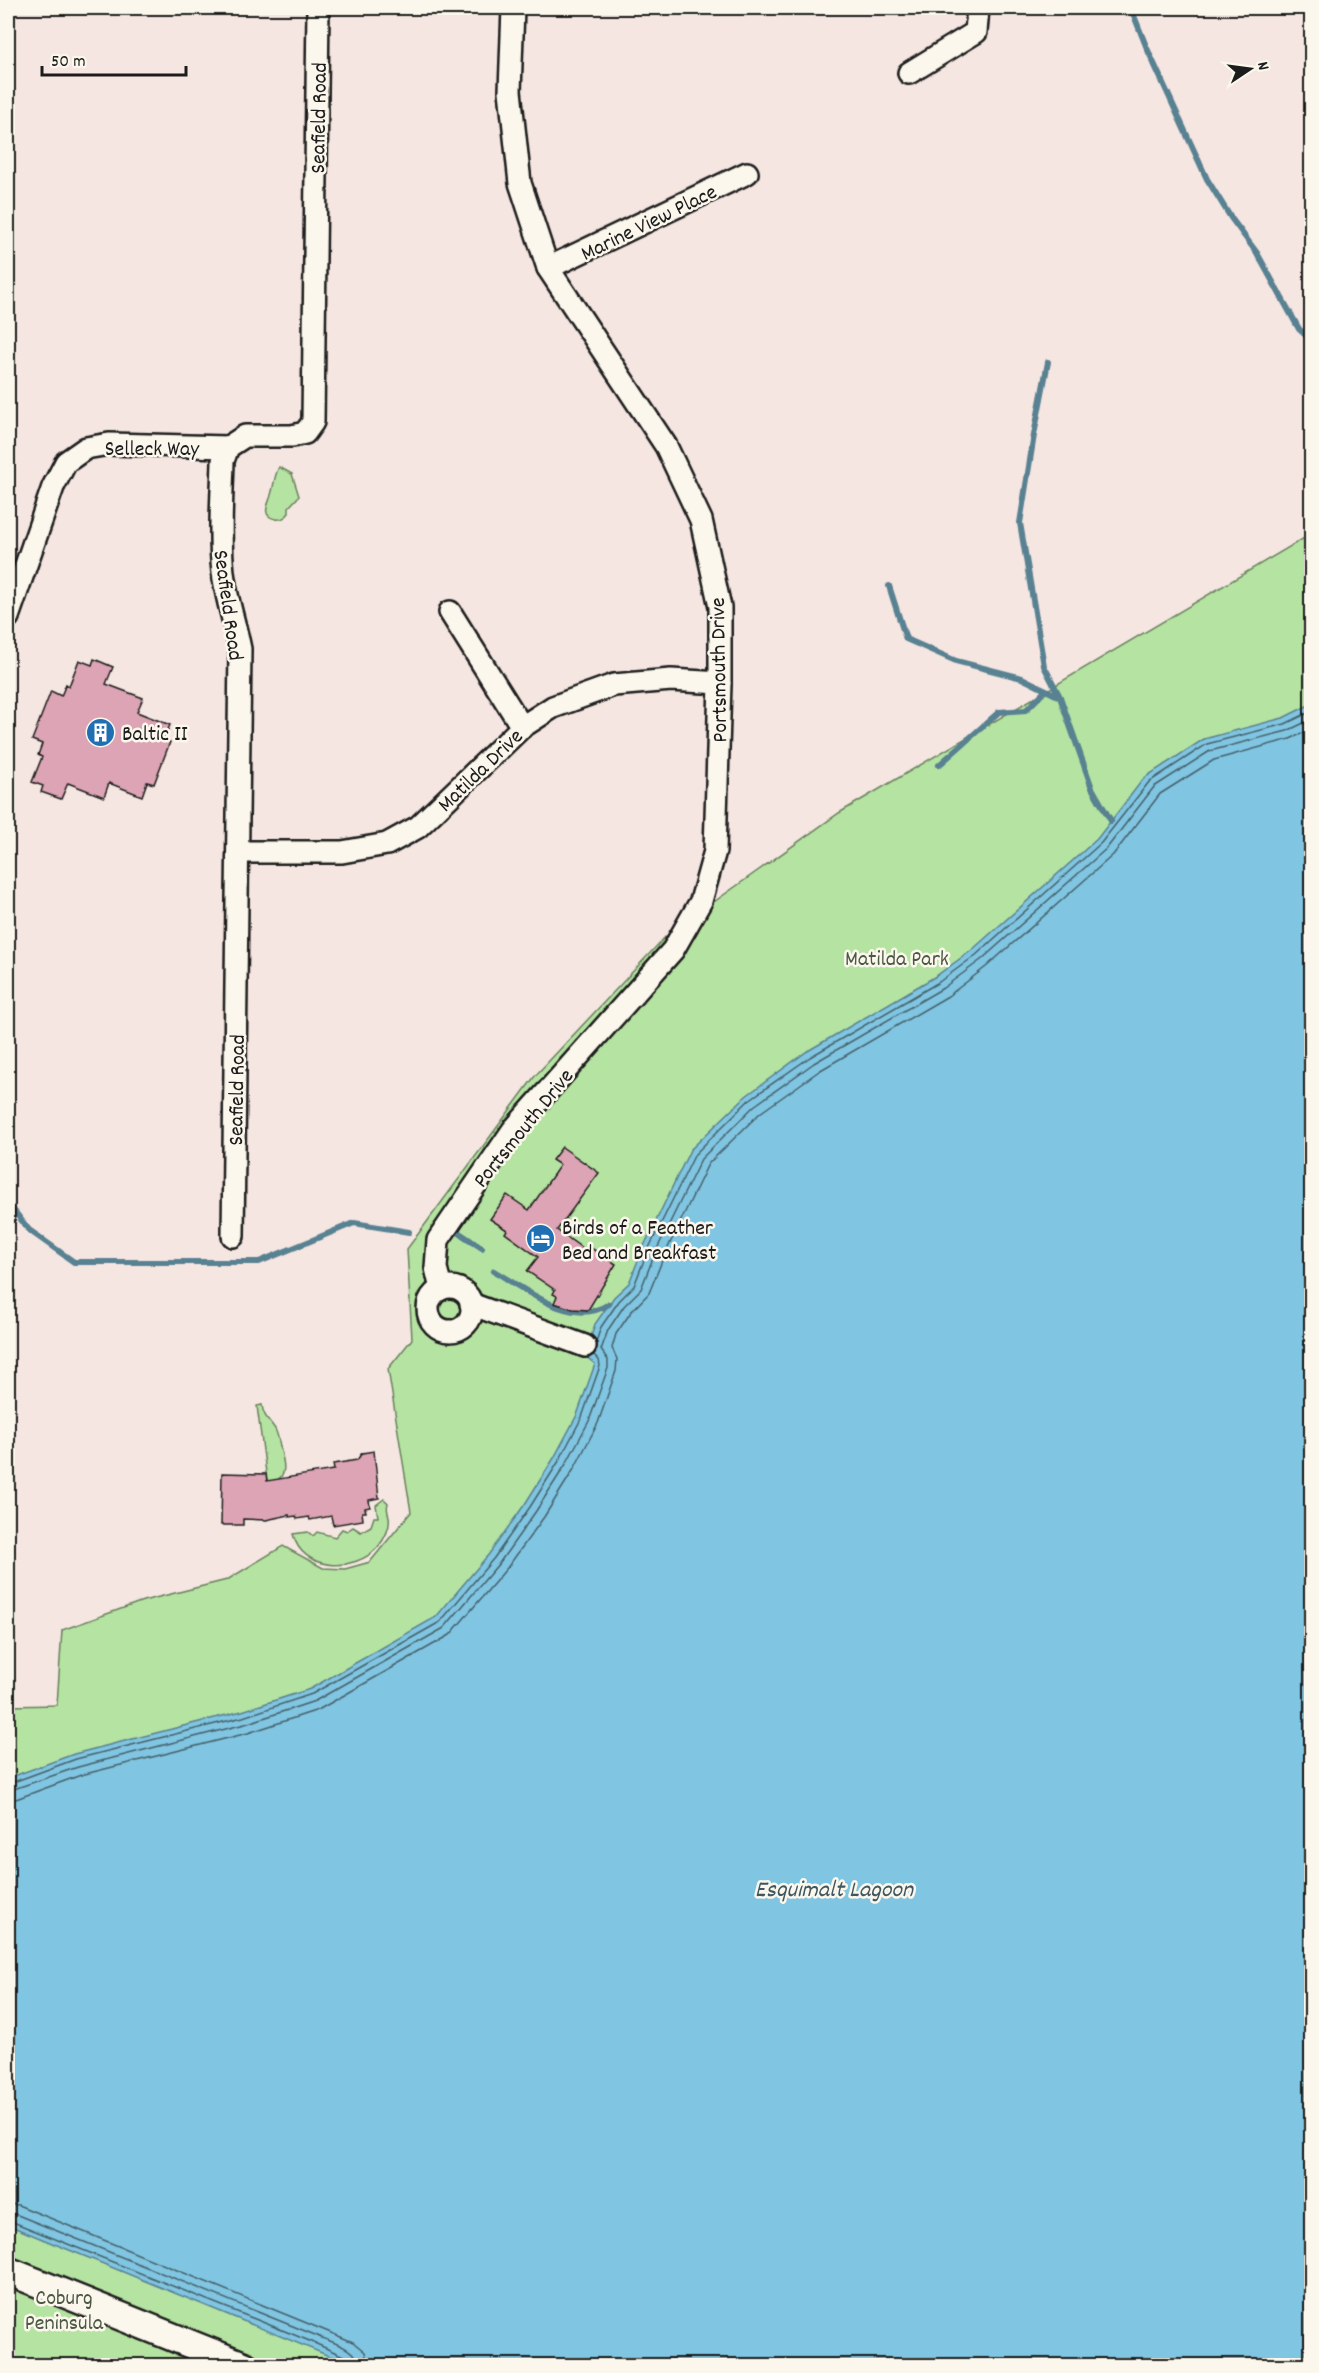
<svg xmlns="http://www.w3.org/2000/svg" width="1319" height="2373" viewBox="0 0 1319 2373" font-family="Dekko,sans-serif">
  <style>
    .green { fill: #b5e3a1; stroke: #68805e; stroke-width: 1.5 }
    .water { fill: #80c5e1; stroke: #588192; stroke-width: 1.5 }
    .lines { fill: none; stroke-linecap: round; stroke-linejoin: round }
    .shore { stroke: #44606b; stroke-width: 1.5 }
    .stream { stroke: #588192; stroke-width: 6 }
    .building { fill: #dca4b5; stroke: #1c1c1c; stroke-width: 1.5 }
    .minor-casing { stroke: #1c1c1c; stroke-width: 26 }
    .tertiary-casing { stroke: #1c1c1c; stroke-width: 32 }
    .minor { stroke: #fbf7ec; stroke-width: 21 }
    .tertiary { stroke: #fbf7ec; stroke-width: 27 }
    .labels { text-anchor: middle; stroke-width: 5; stroke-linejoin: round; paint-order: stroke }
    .street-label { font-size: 22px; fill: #1c1c1c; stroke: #fbf7ec }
    .poi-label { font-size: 22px; fill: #1c1c1c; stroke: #fbf7ec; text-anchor: start }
    .park-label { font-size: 22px; fill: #4a5844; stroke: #fbf7ec }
    .water-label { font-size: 24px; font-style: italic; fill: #3f5761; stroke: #fbf7ec }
  </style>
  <rect width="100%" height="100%" fill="#f5e6e1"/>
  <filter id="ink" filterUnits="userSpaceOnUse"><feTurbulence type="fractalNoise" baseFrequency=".0167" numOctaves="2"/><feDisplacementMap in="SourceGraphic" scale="12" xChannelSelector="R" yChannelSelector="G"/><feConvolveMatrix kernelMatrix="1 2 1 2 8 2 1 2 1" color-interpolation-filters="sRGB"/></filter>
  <g filter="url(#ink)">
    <g class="green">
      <path d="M279,467L292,474L299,496L289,507V513C286,517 282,520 276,519C259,516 270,502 271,495C274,486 274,476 279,467Z"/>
      <polygon points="1311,534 1311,2365 8,2365 8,1706 57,1705 62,1630 143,1601 227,1580 283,1546 323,1568 345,1569 370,1562 411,1512 388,1369 412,1339 407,1249 535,1076 666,936 839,813"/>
      <path d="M262,1405C263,1416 269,1420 275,1429C278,1435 279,1441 280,1447C285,1467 289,1475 268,1487L257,1406Z"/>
      <path d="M384,1499L388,1503C386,1510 388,1511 389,1517C391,1527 384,1540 378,1547C355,1573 302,1572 293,1534L308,1532L313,1536L317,1532L335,1537L342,1529L347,1531L353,1527L361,1532L371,1526L374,1517H378L376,1505Z"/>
    </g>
    <polygon class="water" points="1311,704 1311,2365 351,2365 8,2225 8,1778 74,1754 242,1711 310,1689 436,1617 489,1554 525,1504 554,1458 577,1415 595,1364 585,1356 595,1324 614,1297 629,1283 643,1248 690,1150 746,1096 806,1052 936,976 972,950 1097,839 1144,778 1204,739 1283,718"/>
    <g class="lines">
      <g class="shore">
        <polyline points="596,1342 601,1327 619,1301 634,1286 648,1250 695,1154 749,1100 810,1057 939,982 976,955 1101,843 1149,782 1207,744 1285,724 1312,711"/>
        <polyline points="8,1784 76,1759 243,1717 312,1694 440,1622 494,1558 530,1507 559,1461 582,1417 600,1366 599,1360 593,1354"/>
        <polyline points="8,1791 78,1767 245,1724 315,1701 444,1628 500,1562 536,1511 566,1464 589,1421 608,1368 608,1360 601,1350 608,1330 624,1306 641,1289 655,1253 701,1159 754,1106 814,1063 943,988 981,960 1107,848 1154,787 1210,751 1287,731 1312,719"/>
        <polyline points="8,1800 16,1799 81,1775 248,1733 318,1710 450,1635 507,1568 544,1517 574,1469 598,1423 616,1371 617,1359 612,1348 616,1334 631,1312 649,1293 664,1256 708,1164 760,1113 819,1071 948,996 986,967 1113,855 1160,794 1214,760 1290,739 1312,729"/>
        <polyline points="8,2204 18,2205 353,2342 365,2352 368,2366"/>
        <path d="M8,2213L15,2214L315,2335C330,2342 357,2347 359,2366"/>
        <polyline points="8,2220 312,2342 348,2358 351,2366"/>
      </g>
      <g class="stream">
        <polyline points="1131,8 1146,46 1207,179 1231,218 1257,253 1299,329 1312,341"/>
        <polyline points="1048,362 1034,435 1020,523 1044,666 1060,697"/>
        <polyline points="889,586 906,639 956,661 1022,678 1060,697 1092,788 1111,821"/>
        <polyline points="939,765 999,712 1026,710 1046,690"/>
        <polyline points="8,1203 29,1230 74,1262 259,1262 354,1223 409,1232"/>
        <polyline points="458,1232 482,1248"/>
        <path d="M494,1271C526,1290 572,1328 609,1304"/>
      </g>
    </g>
    <g class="building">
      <polygon points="94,659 113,667 106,684 143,698 137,712 170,725 164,739 170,742 154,784 147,782 142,796 109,783 104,797 68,783 61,799 41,792 43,786 32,782 42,757 38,755 42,744 32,740 51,691 61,696 66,684 69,686 79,660 92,665"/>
      <polygon points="562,1147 599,1173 557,1230 585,1250 588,1246 616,1264 588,1310 573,1309 554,1303 557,1296 553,1294 555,1290 527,1271 538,1257 505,1233 507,1230 490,1219 507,1195 529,1210 560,1165 552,1160"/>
      <polygon points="374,1451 379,1498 369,1500 370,1507 365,1508 366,1512 362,1512 363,1520 333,1525 331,1516 310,1520 309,1517 297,1519 296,1516 289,1517 289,1515 266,1520 243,1519 243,1525 221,1525 222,1473 266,1474 267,1481 334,1470 333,1464 357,1460 362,1453"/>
    </g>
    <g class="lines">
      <defs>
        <g id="minor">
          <polyline points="909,73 976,32 978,8"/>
          <polyline points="548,268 747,173"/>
          <polyline points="450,612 522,727"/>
          <polyline points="8,617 53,487 66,462 86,448 109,444 228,447"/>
          <polyline points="239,852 342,852 387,844 418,827 522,727 553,707 614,685 671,680 720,683"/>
          <path d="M233,1236L240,649C235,623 226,598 223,572C219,536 222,498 223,461L228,447L245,436H292L305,433L313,422L318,8"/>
          <circle cx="450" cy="1309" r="22"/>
          <polyline points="441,1289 436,1268 438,1240 513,1130 673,950 701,901 715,851 720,683 720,607 701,520 666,446 548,268 520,183 510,91 513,8"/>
          <polyline points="471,1304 585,1346"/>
        </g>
        <polyline id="tertiary" points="8,2271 245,2366"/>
      </defs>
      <use href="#minor" class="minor-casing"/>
      <use href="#tertiary" class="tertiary-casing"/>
      <use href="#minor" class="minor"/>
      <use href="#tertiary" class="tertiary"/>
    </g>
  </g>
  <defs>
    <symbol id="building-disc" viewBox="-11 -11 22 22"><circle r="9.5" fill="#1f6fb2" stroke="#fbf7ec"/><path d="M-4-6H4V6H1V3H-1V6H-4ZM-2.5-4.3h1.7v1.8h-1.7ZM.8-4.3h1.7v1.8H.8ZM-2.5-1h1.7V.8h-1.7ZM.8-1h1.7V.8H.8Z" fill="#fff"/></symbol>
    <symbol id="hotel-disc" viewBox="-11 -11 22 22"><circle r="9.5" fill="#1f6fb2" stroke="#fbf7ec"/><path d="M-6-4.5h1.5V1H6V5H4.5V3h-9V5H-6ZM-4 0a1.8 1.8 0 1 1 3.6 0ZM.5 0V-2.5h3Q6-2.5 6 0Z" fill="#fff"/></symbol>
  </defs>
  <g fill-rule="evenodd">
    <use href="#building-disc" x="84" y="716" width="33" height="33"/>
    <use href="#hotel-disc" x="524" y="1222" width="33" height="33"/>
  </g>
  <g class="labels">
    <g class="street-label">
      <text transform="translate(317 118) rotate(-89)" y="8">Seafield Road</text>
      <text transform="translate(648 221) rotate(-26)" y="8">Marine View Place</text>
      <text x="152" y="455">Selleck Way</text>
      <text transform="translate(230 605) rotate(82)" y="8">Seafield Road</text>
      <text transform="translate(717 670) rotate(-91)" y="8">Portsmouth Drive</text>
      <text transform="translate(479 769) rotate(-44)" y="8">Matilda Drive</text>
      <text transform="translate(235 1090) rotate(-89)" y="8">Seafield Road</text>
      <text transform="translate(522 1127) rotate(-51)" y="8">Portsmouth Drive</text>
    </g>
    <g class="poi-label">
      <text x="122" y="740">Baltic II</text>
      <text x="562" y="1234">Birds of a Feather<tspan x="562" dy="25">Bed and Breakfast</tspan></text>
    </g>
    <g class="park-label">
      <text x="897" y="965">Matilda Park</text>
      <text x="64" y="2304">Coburg<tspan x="64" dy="25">Peninsula</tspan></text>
    </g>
    <g class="water-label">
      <text x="834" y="1896">Esquimalt Lagoon</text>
    </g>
  </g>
  <rect width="1319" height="2373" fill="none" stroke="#fbf7ec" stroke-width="30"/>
  <rect x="15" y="15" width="1289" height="2343" fill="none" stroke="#1c1c1c" stroke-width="2" filter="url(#ink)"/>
  <g transform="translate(1250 69) rotate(77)" stroke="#fbf7ec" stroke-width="4.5" paint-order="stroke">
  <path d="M0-4.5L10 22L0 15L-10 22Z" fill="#1c1c1c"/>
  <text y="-9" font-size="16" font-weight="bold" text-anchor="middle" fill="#1c1c1c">N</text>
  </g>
  <path d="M42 66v9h144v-9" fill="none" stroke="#1c1c1c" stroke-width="3"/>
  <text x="51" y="66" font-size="18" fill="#1c1c1c" stroke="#fbf7ec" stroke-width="4.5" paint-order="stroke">50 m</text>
</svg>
